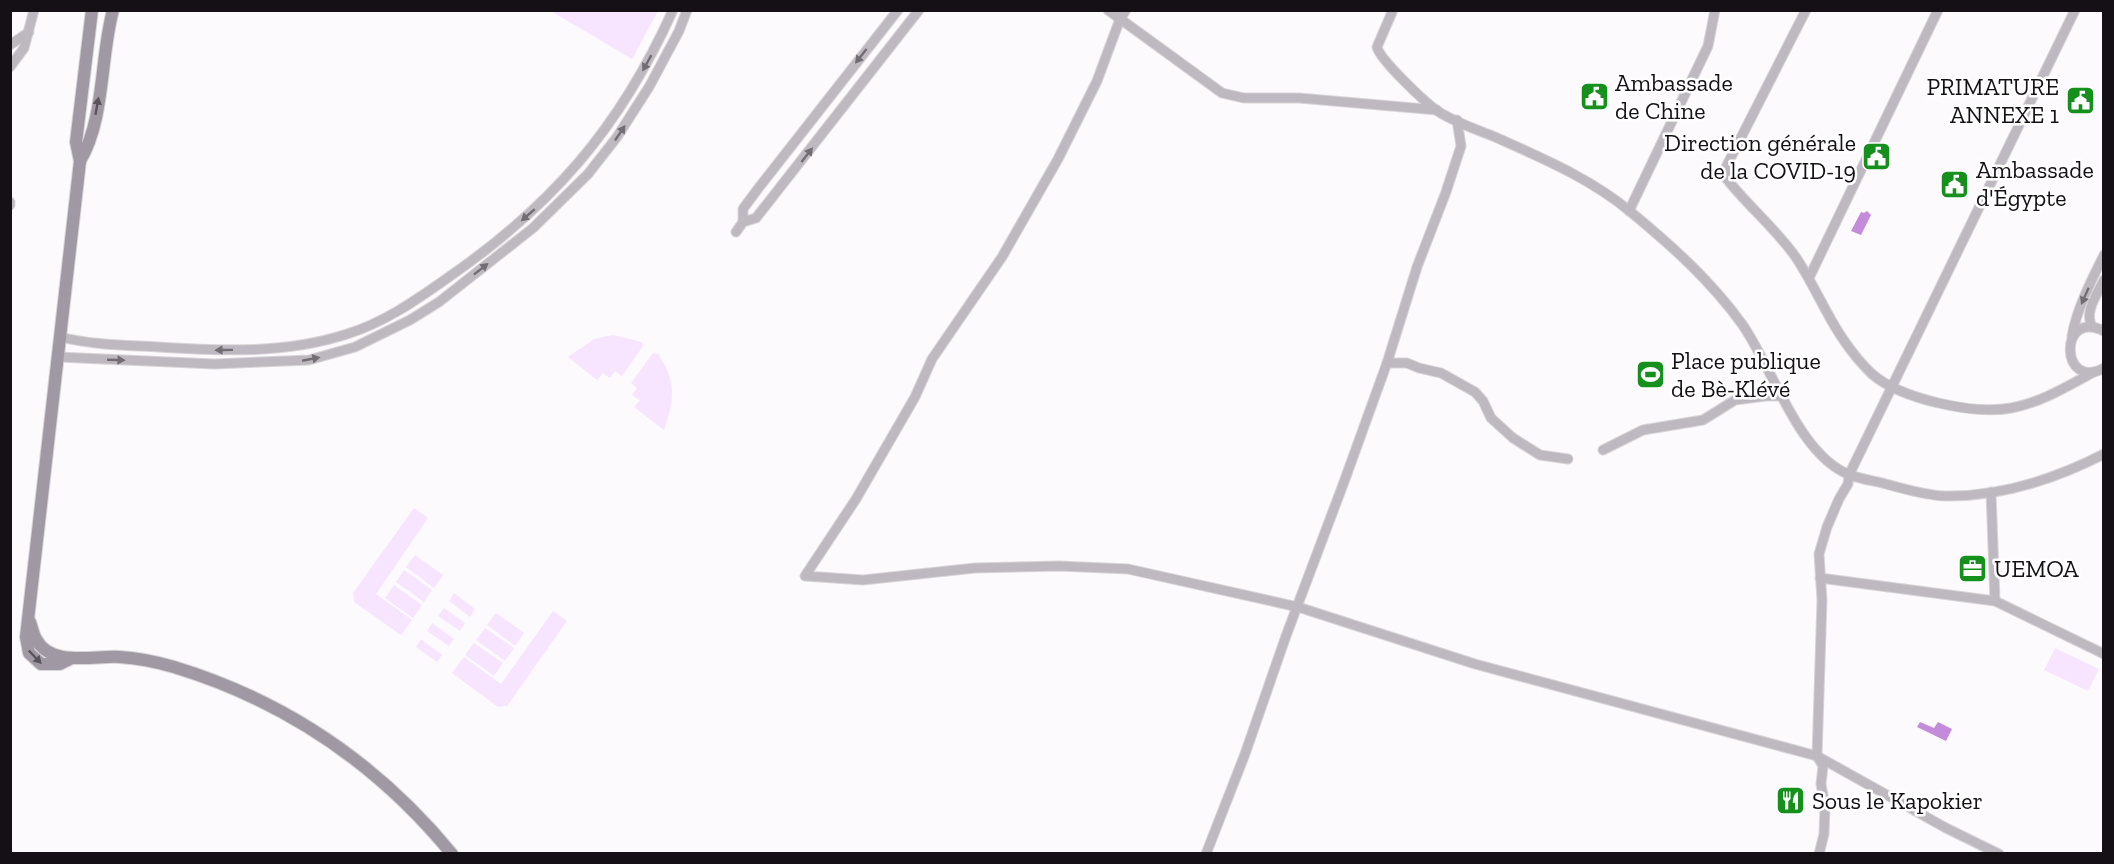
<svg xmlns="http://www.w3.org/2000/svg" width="2114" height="864" viewBox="0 0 2114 864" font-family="'Zilla Slab',serif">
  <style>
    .green { fill: #f7e5ff }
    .water { fill: #c38bd9 }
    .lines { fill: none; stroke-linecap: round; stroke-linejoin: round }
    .minor-casing { stroke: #d7d5d8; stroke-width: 11 }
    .secondary-casing { stroke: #d7d5d8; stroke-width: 14 }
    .minor { stroke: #beb9c0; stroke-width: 9 }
    .secondary { stroke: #a099a3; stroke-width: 12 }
    .oneway { fill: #726d73 }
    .oneway2 { fill: #5a545c }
    .labels { text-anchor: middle; stroke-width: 5; stroke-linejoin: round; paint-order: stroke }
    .poi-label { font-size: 24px; fill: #141015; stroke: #fff; text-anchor: start }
  </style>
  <rect width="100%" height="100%" fill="#fcfafd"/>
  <g class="green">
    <polygon points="551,11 658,11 632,59"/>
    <polygon points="613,335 642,342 643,346 622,376 615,371 610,378 603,373 597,380 568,357 594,339"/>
    <path d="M653,353L658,354C676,380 675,400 664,430L634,407L640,400L632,395L637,388L631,383Z"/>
    <polygon points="414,508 428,518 376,594 412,620 401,635 354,602 353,593"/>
    <polygon points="415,555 443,575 434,588 406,567"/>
    <polygon points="404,570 432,590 424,602 396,582"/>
    <polygon points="394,585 422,605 413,618 385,598"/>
    <polygon points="454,593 475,609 470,617 449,601"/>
    <polygon points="444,608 465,623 460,631 438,616"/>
    <polygon points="553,611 567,621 507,706 498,707 452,673 464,657 501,684"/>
    <polygon points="496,613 524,633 515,646 487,625"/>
    <polygon points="432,623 454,639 449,646 427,631"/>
    <polygon points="485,628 514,648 505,661 476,640"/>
    <polygon points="421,639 442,655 437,662 416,647"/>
    <polygon points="474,643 503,663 494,676 465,655"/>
    <polygon points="2055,648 2099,669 2088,691 2044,670"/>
  </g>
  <g class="water">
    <polygon points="1867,211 1871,215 1861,235 1851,231 1861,212 1864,213"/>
    <polygon points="1920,722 1934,728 1938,722 1952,729 1946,741 1917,727"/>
  </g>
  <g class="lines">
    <defs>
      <g id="minor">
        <polyline points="1108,10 1222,93 1244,98 1299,98 1437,110"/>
        <polyline points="1126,10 1120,19 1097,81 1058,159 1002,257 932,359 915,397 856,499 805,576 863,580 975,568 1059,566 1128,569 1298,607 1475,664 1817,756 1946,828 1999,854"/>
        <path d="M1393,10L1377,47C1380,60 1424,101 1436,110C1453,122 1476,129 1495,137C1542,158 1592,179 1632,213C1672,246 1711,281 1742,324C1773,368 1798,455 1850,475C1861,479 1874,481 1886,484C1904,489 1925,495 1944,496C1999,497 2055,479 2104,454"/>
        <path d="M1806,10L1726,167V178C1747,205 1775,228 1795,256C1816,287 1830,325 1854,354C1859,361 1866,368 1872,374C1901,399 1974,415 2011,408C2040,403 2068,386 2094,372"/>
        <polyline points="10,45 29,32"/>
        <polyline points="10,67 24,48 34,10"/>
        <polyline points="10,202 10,205"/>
        <polyline points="1629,211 1708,46 1715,10"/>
        <polyline points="743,222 756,218 919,10"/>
        <polyline points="736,232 743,222 743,209 757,190 898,10"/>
        <polyline points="1809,278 1938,10"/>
        <path d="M2092,327C2084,311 2097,295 2104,280"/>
        <path d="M2104,331C2058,308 2060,392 2104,368"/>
        <path d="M2072,336C2077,308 2091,281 2104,255"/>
        <path d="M60,337C93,345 125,345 159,347C222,351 286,354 347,334C383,323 415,301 446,279C552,206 620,128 673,10"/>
        <polyline points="58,357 214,364 309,360 355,347 410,320 439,302 533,228 588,174 617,137 649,87 679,31 687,10"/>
        <polyline points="1387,363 1407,363 1419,368 1441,373 1475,392 1483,401 1491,418 1513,438 1540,455 1568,459"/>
        <polyline points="1603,450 1643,430 1703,420 1735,400 1766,396 1783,396"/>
        <polyline points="1991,492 1995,601"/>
        <polyline points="1820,578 1995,601 2104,654"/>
        <polyline points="1206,854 1245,754 1286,636 1344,482 1387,363 1417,267 1446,192 1461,146 1457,120"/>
        <polyline points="1819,854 1824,834 1825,807 1821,784 1823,766 1817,756 1822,600 1819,554 1827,527 1839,499 1848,484 1849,475 2075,10"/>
      </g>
      <g id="secondary">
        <path d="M80,161C105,119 100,58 113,10"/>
        <path d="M30,622C32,627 33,634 36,639C51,668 95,655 120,657C137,658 157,662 174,667C286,701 378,764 452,854"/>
        <polyline points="72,658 60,664 41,664 29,653 26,637 80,161 76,142 92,10"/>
      </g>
    </defs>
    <use href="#minor" class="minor-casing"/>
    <use href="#secondary" class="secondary-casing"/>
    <use href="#minor" class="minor"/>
    <use href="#secondary" class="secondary"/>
  </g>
  <defs><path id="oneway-solid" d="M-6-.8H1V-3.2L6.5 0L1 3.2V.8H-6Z" transform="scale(1.5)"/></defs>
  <g class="oneway">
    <use href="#oneway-solid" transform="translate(861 56) rotate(128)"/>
    <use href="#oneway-solid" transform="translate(647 63) rotate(119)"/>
    <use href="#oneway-solid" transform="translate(620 133) rotate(-56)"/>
    <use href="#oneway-solid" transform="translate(807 155) rotate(-52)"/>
    <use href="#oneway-solid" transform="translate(528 215) rotate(139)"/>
    <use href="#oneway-solid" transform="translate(481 269) rotate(-38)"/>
    <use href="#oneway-solid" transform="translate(2085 296) rotate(114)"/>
    <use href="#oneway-solid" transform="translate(224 350) rotate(179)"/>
    <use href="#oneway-solid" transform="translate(311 359) rotate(-11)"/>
    <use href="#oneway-solid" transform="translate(116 360) rotate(2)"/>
  </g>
  <g class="oneway2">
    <use href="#oneway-solid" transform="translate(97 106) rotate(-80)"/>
    <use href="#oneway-solid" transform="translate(35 657) rotate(46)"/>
  </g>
  <defs>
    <symbol id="civic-square" viewBox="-11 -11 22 22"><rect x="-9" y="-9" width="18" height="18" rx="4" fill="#16901d" stroke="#fff"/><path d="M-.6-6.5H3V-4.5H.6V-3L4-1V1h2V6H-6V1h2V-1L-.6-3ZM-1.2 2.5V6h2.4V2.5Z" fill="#fff"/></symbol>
    <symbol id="stadium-square" viewBox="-11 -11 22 22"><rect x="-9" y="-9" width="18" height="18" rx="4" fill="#16901d" stroke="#fff"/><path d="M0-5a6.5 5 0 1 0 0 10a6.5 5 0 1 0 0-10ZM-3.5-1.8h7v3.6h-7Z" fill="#fff"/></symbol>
    <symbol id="office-square" viewBox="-11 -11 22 22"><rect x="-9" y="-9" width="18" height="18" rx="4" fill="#16901d" stroke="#fff"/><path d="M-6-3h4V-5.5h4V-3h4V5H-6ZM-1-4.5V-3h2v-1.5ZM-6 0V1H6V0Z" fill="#fff"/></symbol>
    <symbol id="restaurant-square" viewBox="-11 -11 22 22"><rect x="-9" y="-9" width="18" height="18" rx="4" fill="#16901d" stroke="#fff"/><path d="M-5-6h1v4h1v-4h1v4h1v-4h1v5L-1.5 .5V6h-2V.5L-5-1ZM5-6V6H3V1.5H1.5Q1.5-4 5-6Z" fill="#fff"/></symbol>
  </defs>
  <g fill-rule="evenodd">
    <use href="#civic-square" x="1578" y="80" width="33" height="33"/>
    <use href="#civic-square" x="2064" y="84" width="33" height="33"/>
    <use href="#civic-square" x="1860" y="140" width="33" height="33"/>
    <use href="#civic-square" x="1938" y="168" width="33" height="33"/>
    <use href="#stadium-square" x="1634" y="358" width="33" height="33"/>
    <use href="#office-square" x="1956" y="552" width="33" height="33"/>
    <use href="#restaurant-square" x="1774" y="784" width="33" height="33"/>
  </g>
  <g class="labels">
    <g class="poi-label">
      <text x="1615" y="91">Ambassade<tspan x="1615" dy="28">de Chine</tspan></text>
      <text x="2059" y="95" text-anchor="end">PRIMATURE<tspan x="2059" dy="28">ANNEXE 1</tspan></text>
      <text x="1856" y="151" text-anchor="end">Direction générale<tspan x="1856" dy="28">de la COVID-19</tspan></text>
      <text x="1976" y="178">Ambassade<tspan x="1976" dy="28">d'Égypte</tspan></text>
      <text x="1671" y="369">Place publique<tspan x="1671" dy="28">de Bè-Klévé</tspan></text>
      <text x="1994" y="577">UEMOA</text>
      <text x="1812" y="809">Sous le Kapokier</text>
    </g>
  </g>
  <rect width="2114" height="864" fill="none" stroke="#141015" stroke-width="24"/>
</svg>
